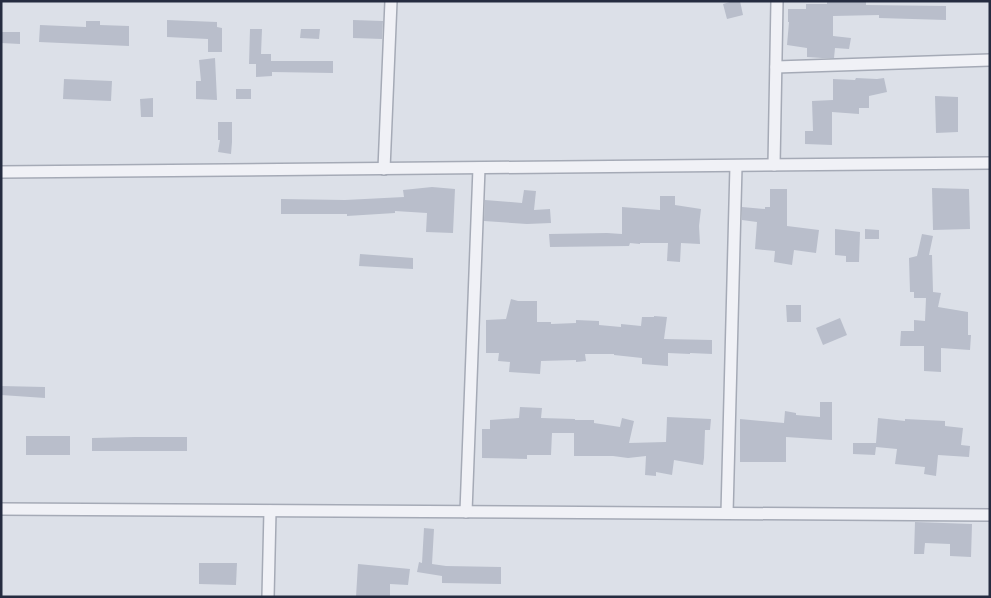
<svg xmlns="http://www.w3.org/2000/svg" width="991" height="598" viewBox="0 0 991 598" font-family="'Work Sans',sans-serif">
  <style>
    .building { fill: #b9becb }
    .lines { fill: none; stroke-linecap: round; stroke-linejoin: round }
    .street-casing { stroke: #a5aab6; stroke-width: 14 }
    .street { stroke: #f0f1f6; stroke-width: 11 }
  </style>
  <rect width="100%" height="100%" fill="#dce0e8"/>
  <g class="building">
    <polygon points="733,1 740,1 743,15 727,19 723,4"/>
    <polygon points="827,1 866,1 866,5 946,6 946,20 879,18 879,15 833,16 833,36 851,38 849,49 835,48 834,58 822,58 807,57 807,48 787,45 789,22 788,22 788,9 806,9 806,4 827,4"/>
    <polygon points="167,20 217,22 217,27 222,28 222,52 208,52 208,39 167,37"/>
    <polygon points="353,20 383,21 382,39 353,38"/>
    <polygon points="86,21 100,21 100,25 129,26 129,46 39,42 40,25 86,27"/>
    <polygon points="250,29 262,29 261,54 271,54 271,61 333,61 333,73 272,72 272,76 256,77 256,64 249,64"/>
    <polygon points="301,29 320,29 319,39 300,38"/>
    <polygon points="1,32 20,32 20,44 1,43"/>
    <polygon points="215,58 217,100 196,99 196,81 201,81 199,60"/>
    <polygon points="856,78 877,79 884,78 887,92 869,96 869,108 859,108 859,114 832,112 832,145 805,144 805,131 813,131 812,101 833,100 833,79 855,80"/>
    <polygon points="64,79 112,81 111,101 63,99"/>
    <rect x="236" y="89" width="15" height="10"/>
    <polygon points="935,96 958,97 958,132 936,133"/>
    <polygon points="153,98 153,117 141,117 140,99"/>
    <polygon points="218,122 232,122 232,142 231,154 218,152 220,140 218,140"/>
    <polygon points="432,187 455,189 453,233 426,232 427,213 395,211 395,213 347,216 347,214 281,214 281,199 345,200 404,197 403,190"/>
    <polygon points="932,188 969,189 970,229 933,230"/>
    <polygon points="770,189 787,189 787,226 819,230 816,253 794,250 792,265 774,262 775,251 755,249 757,222 742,220 742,207 765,209 765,207 770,207"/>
    <polygon points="524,190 536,191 534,210 550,209 551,223 527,224 484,221 485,200 522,203"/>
    <polygon points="660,196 675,196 675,205 701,209 699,226 700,244 681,243 680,262 667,261 668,243 640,243 640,244 630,243 629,246 550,247 549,234 607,233 622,234 622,207 660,210"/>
    <polygon points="835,229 860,232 859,262 846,262 846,256 835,255"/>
    <polygon points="865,229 879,230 879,239 865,239"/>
    <polygon points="922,234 933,236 929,255 932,255 933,292 941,293 938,307 968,312 968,335 971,335 970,350 941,348 941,372 924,371 924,346 900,346 901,331 914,331 914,320 925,321 926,298 914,298 914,292 910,292 909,258 917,256"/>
    <polygon points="360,254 413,258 413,269 359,266"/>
    <polygon points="511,299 518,301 537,301 537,322 551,322 551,324 576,323 576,320 599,321 599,325 621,327 621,324 641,326 642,317 654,317 654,316 667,317 664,339 712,340 712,354 690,353 690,354 668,353 668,366 642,364 642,358 614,355 614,354 585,354 586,361 576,362 576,360 541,361 540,374 509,372 510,362 498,361 499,353 486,353 486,320 506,319"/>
    <polygon points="786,305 801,305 801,322 787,322"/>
    <polygon points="840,318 847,335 823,345 816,328"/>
    <polygon points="1,386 45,387 45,398 1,395"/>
    <polygon points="820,402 832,402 832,440 786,437 786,462 740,462 740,419 784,423 785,411 796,413 796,415 820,417"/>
    <polygon points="520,407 542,408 541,418 575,419 575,420 594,420 594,423 620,427 622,418 634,421 629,443 666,442 667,417 711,419 710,430 705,430 704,458 703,465 674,460 672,475 656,472 656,476 645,475 646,456 628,458 613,456 574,456 574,433 552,433 551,455 527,455 527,459 482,458 482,429 490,429 490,420 519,418"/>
    <polygon points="878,418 905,421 905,419 945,421 945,426 963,428 961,445 970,446 969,457 938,455 936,476 924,474 925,467 895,464 897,449 876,447 875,455 853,454 853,443 876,443"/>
    <rect x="26" y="436" width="44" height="19"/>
    <polygon points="135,437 187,437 187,451 92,451 92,438"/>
    <polygon points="915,522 972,524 971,557 950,556 950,544 925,543 924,554 914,554"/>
    <polygon points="424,528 434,529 432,564 446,566 501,567 501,584 442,583 442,576 417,572 419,562 422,563"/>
    <polygon points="199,563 237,563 236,585 199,584"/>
    <polygon points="358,564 410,569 408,585 390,584 390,597 356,597"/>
  </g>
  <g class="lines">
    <defs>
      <g id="street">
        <polyline points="776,67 990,60"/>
        <polyline points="774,165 777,1"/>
        <polyline points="384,169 391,1"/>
        <polyline points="1,172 990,163"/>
        <polyline points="1,509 990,515"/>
        <polyline points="466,512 479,168"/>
        <polyline points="727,513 736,166"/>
        <polyline points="268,597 270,511"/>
      </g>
    </defs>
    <use href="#street" class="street-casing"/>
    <use href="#street" class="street"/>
  </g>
  <rect width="991" height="598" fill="none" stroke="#252c40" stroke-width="5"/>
</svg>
